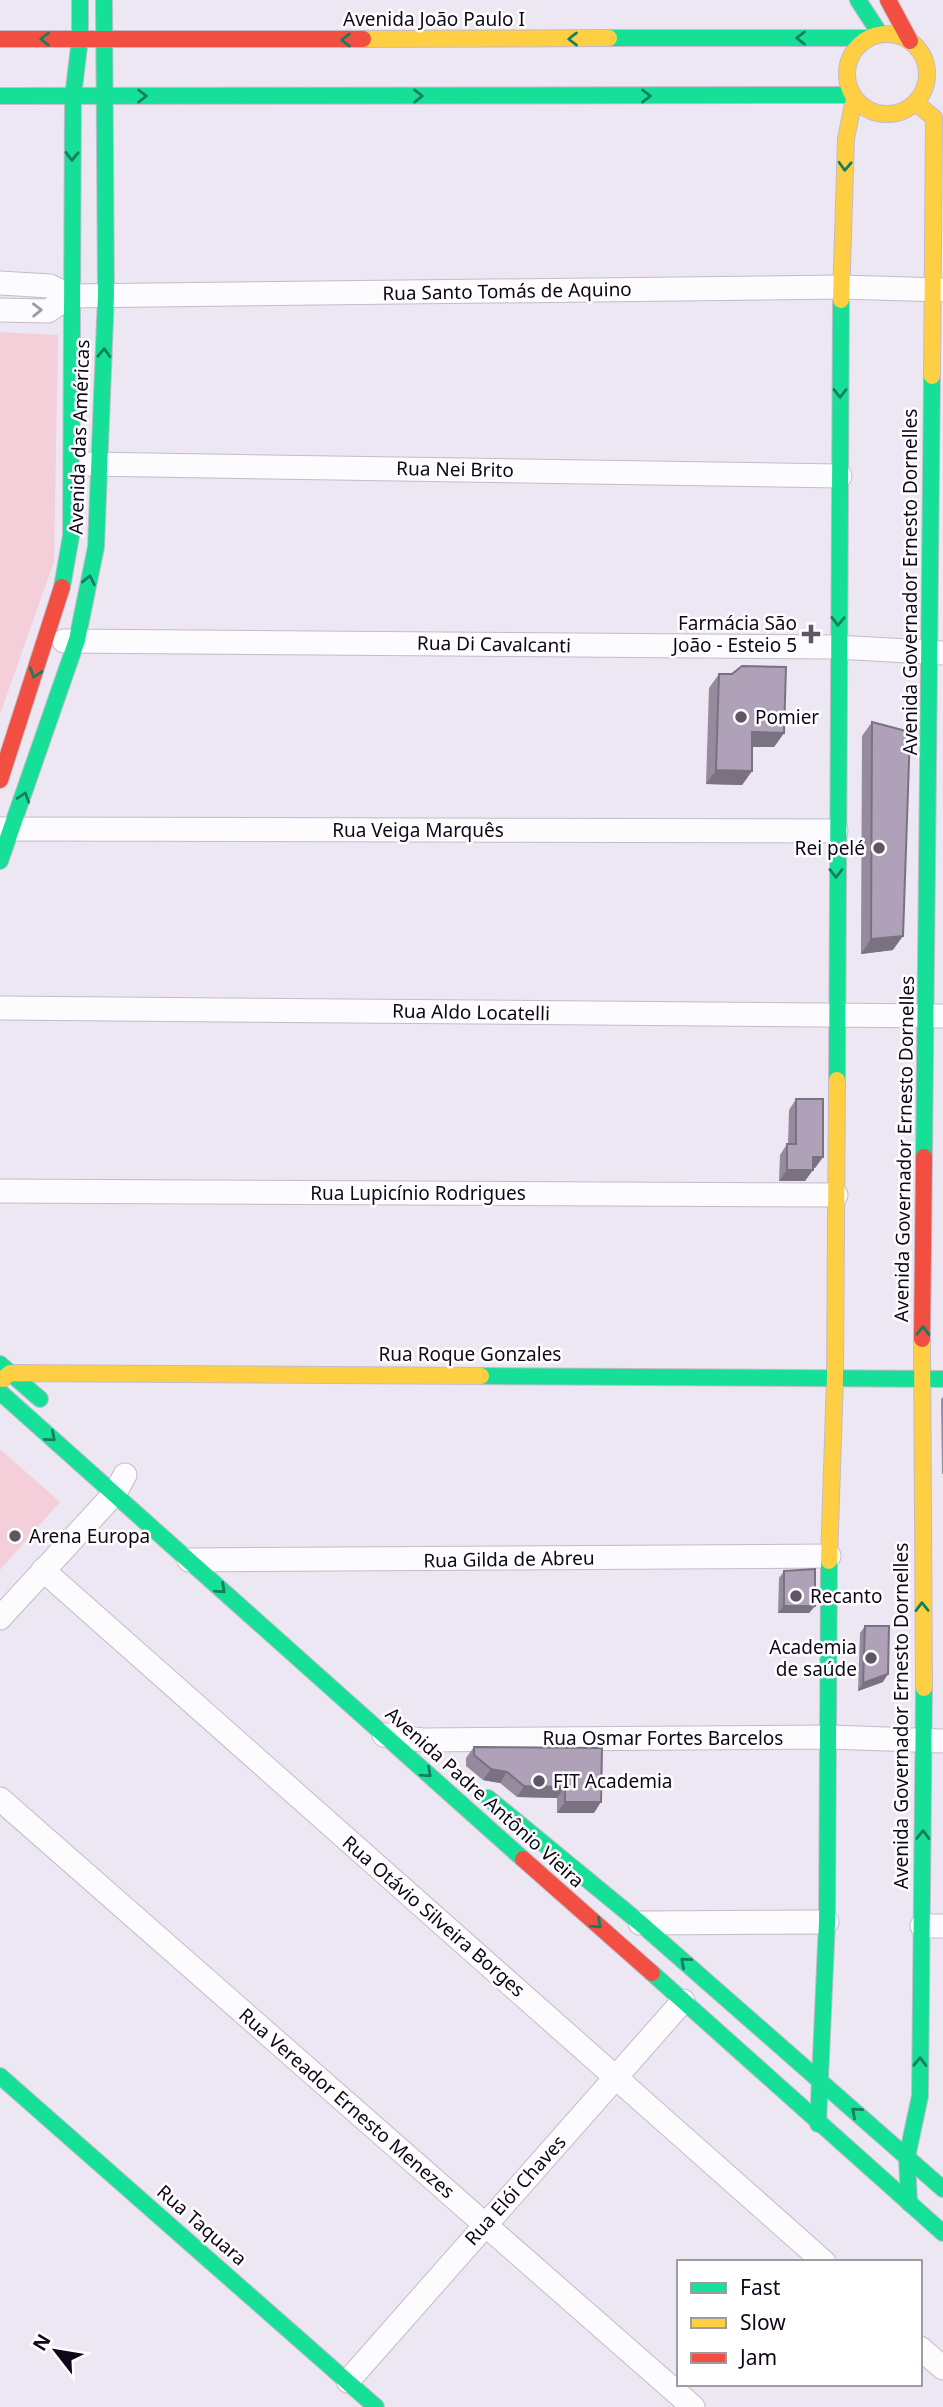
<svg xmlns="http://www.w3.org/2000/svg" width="943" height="2407" viewBox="0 0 943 2407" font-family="'Noto Sans',sans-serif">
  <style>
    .green { fill: #f4cfd9 }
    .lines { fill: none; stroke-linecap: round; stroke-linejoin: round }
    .street-casing { stroke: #c4bbcb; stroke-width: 25 }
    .fast-casing { stroke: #c4bbcb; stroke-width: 18 }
    .slow-casing { stroke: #c4bbcb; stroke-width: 18 }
    .jam-casing { stroke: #c4bbcb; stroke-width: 18 }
    .street { stroke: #fcfbfd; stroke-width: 23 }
    .fast { stroke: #16e098; stroke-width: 16 }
    .slow { stroke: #ffcf43; stroke-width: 16 }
    .jam { stroke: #f24e42; stroke-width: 16 }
    .wall { fill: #968a9e }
    .shaded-wall { fill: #7a7181 }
    .building { fill: #aea1b8; stroke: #7a7181; stroke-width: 2 }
    .oneway { stroke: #147e5f }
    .oneway2 { stroke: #9e99a2 }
    .poi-dot { fill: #5e5565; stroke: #fff; stroke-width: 2.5 }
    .labels { text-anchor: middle; stroke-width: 5; stroke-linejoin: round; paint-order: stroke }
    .street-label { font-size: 19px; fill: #110619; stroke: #fff }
    .poi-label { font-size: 19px; fill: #110619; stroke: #fff; text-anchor: start }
  </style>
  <rect width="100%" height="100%" fill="#ede7f3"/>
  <g class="green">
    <polygon points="0,332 58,335 54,562 0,714"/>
    <polygon points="1,1450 60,1502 0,1570 0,1451"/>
  </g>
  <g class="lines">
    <defs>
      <g id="street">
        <polyline points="0,283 50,286 70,296 841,287 943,290"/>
        <polyline points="0,310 48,311 70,296"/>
        <polyline points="87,464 840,476"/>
        <polyline points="64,641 837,647 943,653"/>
        <polyline points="0,829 836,831"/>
        <polyline points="0,1008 943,1016"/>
        <polyline points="0,1191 836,1195"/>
        <polyline points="189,1560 829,1556"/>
        <polyline points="43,1570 824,2262"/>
        <polyline points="0,1618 115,1493 125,1475"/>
        <polyline points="384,1735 422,1740 829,1737 943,1741"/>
        <polyline points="0,1799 693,2407"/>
        <polyline points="640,1923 827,1922"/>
        <polyline points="922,1926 943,1926"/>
        <polyline points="920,2348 943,2368"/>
        <polyline points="348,2381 683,2001"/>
      </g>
      <g id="fast">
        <polyline points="858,0 880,34"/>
        <polyline points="609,38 869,38"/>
        <polyline points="0,96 852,95"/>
        <polyline points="62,587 71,536 73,96 80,39 80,0"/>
        <polyline points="0,861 77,640 96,547 106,295 104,0"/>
        <polyline points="837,1080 841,300"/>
        <polyline points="924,1157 932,376"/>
        <polyline points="0,1364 40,1399"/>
        <polyline points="481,1376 943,1379"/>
        <polyline points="0,1392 523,1859"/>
        <polyline points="488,1798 640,1923 943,2189"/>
        <polyline points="652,1973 943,2233"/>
        <polyline points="0,2076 376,2407"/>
        <polyline points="818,2124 827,1922 829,1561"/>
        <polyline points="909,2203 907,2157 920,2096 924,1688"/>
      </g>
      <g id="slow">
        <circle cx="887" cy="74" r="40"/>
        <polyline points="363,39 609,38"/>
        <polyline points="916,103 934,118 932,376"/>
        <polyline points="841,300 846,139 854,99"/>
        <polyline points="922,1339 924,1688"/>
        <polyline points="3,1379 10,1373 481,1376"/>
        <polyline points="829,1561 835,1377 837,1080"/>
      </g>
      <g id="jam">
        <polyline points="888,0 910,41"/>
        <polyline points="0,39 363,39"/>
        <polyline points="0,780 62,587"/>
        <polyline points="922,1339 924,1157"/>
        <polyline points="523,1859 652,1973"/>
      </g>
    </defs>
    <use href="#street" class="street-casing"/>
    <use href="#fast" class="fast-casing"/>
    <use href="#slow" class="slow-casing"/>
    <use href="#jam" class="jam-casing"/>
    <use href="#street" class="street"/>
    <use href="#fast" class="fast"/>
    <use href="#slow" class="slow"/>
    <use href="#jam" class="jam"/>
  </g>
  <g class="wall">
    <polygon points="719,674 784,733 774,747 752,747 752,771 742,785 706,784 709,688"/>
    <polygon points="872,722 893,950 861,954 862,736"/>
    <polygon points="796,1099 823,1157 815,1168 813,1168 805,1181 779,1181 780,1155 787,1144 788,1144 789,1110"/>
    <polygon points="943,1397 943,1474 942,1474 941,1399"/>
    <polygon points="784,1571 815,1606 809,1613 778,1613 779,1578"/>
    <polygon points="865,1626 883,1682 858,1691 860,1633"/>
    <polygon points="474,1747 602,1748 594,1813 557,1813 557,1798 517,1797 500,1783 483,1780 466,1766 466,1758"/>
  </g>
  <g class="shaded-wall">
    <polygon points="752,732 784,733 774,747 742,747"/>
    <polygon points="716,770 752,771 742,785 706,784"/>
    <polygon points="903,936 893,950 861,954 871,939"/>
    <polygon points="813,1157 823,1157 815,1168 805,1168"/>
    <polygon points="787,1170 813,1170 805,1181 779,1181"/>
    <polygon points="784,1606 815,1606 809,1613 778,1613"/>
    <polygon points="888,1674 883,1682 858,1691 863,1683"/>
    <polygon points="491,1769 507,1772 500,1783 483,1780"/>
    <polygon points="524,1786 565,1787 557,1798 517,1797"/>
    <polygon points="565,1802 601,1802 594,1813 557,1813"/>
  </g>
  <g class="building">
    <polygon points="742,666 786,667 784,733 752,732 752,771 716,770 719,674 732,674"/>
    <polygon points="872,722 910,732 903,936 871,939"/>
    <polygon points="796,1099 823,1099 823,1157 813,1157 813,1170 787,1170 787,1144 796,1144"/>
    <polygon points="815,1569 815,1606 784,1606 784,1571"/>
    <polygon points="865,1626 889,1626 888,1674 863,1683"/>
    <polygon points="474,1747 602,1748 601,1802 565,1802 565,1787 524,1786 507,1772 491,1769 474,1755"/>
  </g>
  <defs><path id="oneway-chevron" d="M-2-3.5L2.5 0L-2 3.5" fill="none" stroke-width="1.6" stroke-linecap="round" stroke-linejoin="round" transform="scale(1.75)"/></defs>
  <g class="oneway">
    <use href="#oneway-chevron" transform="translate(801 38) rotate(180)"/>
    <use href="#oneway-chevron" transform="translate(45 39) rotate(-180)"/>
    <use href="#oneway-chevron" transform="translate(573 39) rotate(180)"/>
    <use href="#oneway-chevron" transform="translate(346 40) rotate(180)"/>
    <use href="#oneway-chevron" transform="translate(142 96)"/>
    <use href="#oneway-chevron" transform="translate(418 96)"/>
    <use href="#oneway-chevron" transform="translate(646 96)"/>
    <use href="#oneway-chevron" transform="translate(72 156) rotate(91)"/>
    <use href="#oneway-chevron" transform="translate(845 166) rotate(92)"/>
    <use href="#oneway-chevron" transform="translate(104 353) rotate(-88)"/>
    <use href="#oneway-chevron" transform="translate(840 393) rotate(90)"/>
    <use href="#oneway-chevron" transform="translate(89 580) rotate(-78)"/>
    <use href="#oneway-chevron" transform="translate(838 621) rotate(91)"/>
    <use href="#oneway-chevron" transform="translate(35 673) rotate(108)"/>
    <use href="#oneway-chevron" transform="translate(24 797) rotate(-71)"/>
    <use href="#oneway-chevron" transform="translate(836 873) rotate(90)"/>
    <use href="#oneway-chevron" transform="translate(923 1331) rotate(-89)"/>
    <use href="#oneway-chevron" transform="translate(51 1437) rotate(41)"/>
    <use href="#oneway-chevron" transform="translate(221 1589) rotate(42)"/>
    <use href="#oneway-chevron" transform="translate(922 1607) rotate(-91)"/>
    <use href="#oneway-chevron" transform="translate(427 1773) rotate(42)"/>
    <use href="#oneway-chevron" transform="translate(923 1835) rotate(-89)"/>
    <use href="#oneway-chevron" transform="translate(597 1924) rotate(42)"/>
    <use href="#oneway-chevron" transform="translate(685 1962) rotate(-139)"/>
    <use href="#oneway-chevron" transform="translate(920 2062) rotate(-89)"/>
    <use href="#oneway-chevron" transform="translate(856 2112) rotate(-139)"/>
  </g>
  <use class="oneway2" href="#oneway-chevron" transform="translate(37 310) rotate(-1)"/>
  <g class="poi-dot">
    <path d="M807.5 623.5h7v7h7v7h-7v7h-7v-7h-7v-7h7z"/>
    <circle cx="741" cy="717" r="7"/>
    <circle cx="879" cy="848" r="7"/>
    <circle cx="15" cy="1536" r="7"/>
    <circle cx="796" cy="1596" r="7"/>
    <circle cx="871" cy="1658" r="7"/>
    <circle cx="539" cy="1781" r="7"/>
  </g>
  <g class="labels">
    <g class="street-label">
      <text x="434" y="26">Avenida João Paulo I</text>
      <text transform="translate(507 291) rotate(-1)" y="7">Rua Santo Tomás de Aquino</text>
      <text transform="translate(79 437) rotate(-88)" y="7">Avenida das Américas</text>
      <text transform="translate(455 469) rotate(1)" y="7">Rua Nei Brito</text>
      <text transform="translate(910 582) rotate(-90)" y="7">Avenida Governador Ernesto Dornelles</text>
      <text transform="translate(494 644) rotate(1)" y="7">Rua Di Cavalcanti</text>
      <text x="418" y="837">Rua Veiga Marquês</text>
      <text transform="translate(471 1012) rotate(1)" y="7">Rua Aldo Locatelli</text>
      <text transform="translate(904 1149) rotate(-89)" y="7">Avenida Governador Ernesto Dornelles</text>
      <text x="418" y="1200">Rua Lupicínio Rodrigues</text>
      <text x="470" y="1361">Rua Roque Gonzales</text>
      <text transform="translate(509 1559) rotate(-1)" y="7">Rua Gilda de Abreu</text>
      <text transform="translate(901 1716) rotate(-90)" y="7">Avenida Governador Ernesto Dornelles</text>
      <text x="663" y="1745">Rua Osmar Fortes Barcelos</text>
      <text transform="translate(485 1797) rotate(42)" y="7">Avenida Padre Antônio Vieira</text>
      <text transform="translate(434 1916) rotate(41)" y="7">Rua Otávio Silveira Borges</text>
      <text transform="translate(347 2103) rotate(41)" y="7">Rua Vereador Ernesto Menezes</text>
      <text transform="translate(515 2190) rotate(-48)" y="7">Rua Elói Chaves</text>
      <text transform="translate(202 2225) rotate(41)" y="7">Rua Taquara</text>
    </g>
    <g class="poi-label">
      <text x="797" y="630" text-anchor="end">Farmácia São<tspan x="797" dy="22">João - Esteio 5</tspan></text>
      <text x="755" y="724">Pomier</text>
      <text x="865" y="855" text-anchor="end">Rei pelé</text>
      <text x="29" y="1543">Arena Europa</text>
      <text x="810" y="1603">Recanto</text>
      <text x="857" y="1654" text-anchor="end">Academia<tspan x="857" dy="22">de saúde</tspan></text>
      <text x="553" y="1788">FIT Academia</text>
    </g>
  </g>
  <rect x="677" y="2260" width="245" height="126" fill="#ffffff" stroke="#a09ba3" stroke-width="2"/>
  <rect x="691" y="2283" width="35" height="10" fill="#16e098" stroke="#a09ba3" stroke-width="2"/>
  <text x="740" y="2295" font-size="21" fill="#110619">Fast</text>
  <rect x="691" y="2318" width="35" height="10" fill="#ffcf43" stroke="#a09ba3" stroke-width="2"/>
  <text x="740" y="2330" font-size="21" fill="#110619">Slow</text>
  <rect x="691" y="2353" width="35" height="10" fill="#f24e42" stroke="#a09ba3" stroke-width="2"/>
  <text x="740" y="2365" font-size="21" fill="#110619">Jam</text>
  <g transform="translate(56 2351) rotate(301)" stroke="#ffffff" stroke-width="5" paint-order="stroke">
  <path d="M0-5L12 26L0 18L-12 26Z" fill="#110619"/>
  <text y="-10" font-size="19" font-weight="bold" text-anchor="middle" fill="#110619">N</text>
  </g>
</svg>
